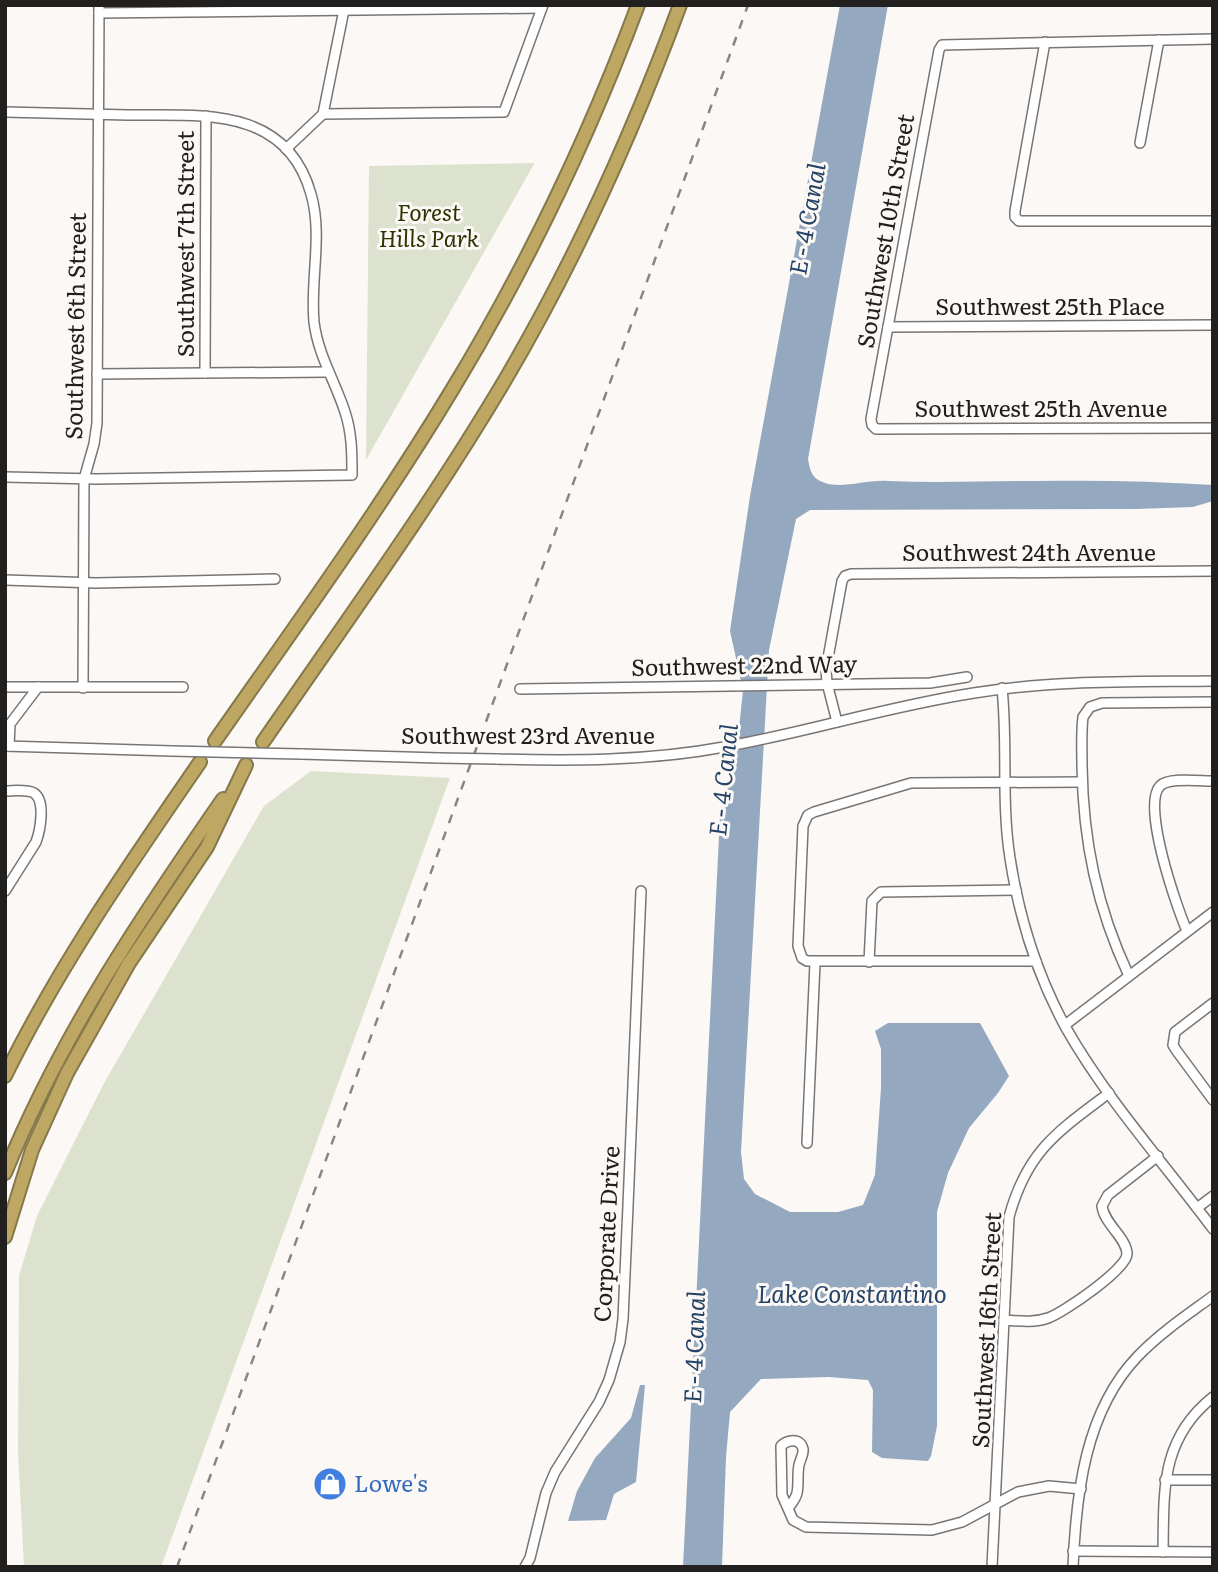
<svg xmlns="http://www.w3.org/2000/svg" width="1218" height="1572" viewBox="0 0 1218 1572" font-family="Literata,serif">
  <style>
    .green { fill: #dce2cd }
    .water { fill: #94a8bf }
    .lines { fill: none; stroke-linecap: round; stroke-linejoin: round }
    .minor-casing { stroke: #797573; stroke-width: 12 }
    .highway-casing { stroke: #86784b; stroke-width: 16 }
    .minor { stroke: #fff; stroke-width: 9 }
    .highway { stroke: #bda763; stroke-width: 12 }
    .rail { stroke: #888684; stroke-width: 2.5; stroke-dasharray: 9 9; stroke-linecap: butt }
    .minor-bridge-casing { stroke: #797573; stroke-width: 12; stroke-linecap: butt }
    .minor-bridge { stroke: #fff; stroke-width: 9 }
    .labels { text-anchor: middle; stroke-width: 6; stroke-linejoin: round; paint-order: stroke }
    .park-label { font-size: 23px; font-style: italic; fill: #2c3402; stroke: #fcf8f5 }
    .street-label { font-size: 23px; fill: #21201f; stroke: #fcf8f5 }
    .shop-label { font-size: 23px; fill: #366cbe; stroke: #fcf8f5; text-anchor: start }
    .water-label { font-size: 24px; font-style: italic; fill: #244366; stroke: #fcf8f5 }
  </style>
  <rect width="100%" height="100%" fill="#fcf8f5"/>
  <g class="green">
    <polygon points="534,163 534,164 366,460 369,166"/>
    <polygon points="311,771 450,778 161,1567 24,1567 18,1452 19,1276 37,1216 103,1085 264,806"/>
  </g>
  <g class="water">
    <path d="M840,5H888L808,459C810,471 812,479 825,483C843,489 868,479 888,481C938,483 987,481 1037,481C1095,480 1154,481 1213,485V501L1193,507L1136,509L810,510L796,519L769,650L741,1152L744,1179L755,1194L790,1212H838L863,1205L875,1175L881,1088V1049L875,1031L888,1023H980L1009,1076L998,1093L969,1128L948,1173L937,1212V1426L931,1456L928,1461L882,1458L872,1452L873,1390L868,1380L828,1377L761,1379L730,1412L726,1457L722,1566L683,1567L720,816L736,758L743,690L730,631L750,496Z"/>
    <polygon points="640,1385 645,1385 636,1482 614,1494 606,1520 568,1521 577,1491 595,1458 631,1418"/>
  </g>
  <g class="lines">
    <defs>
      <g id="minor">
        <polyline points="99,13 542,8"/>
        <polyline points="1213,39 942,45 939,50 871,419 872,425 876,429 1213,428"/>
        <polyline points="1045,42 1015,211 1015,217 1019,221 1213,221"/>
        <path d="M5,112C46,113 87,114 128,115C200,116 286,105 311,194C323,235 310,280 314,322C318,355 335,381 345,412C352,433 352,454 352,475L96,479L5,477"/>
        <polyline points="323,114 504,112 543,5"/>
        <polyline points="1140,143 1159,40"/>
        <polyline points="286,149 323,114 345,5"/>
        <polyline points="888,327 1213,325"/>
        <polyline points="205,373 206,116"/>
        <polyline points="97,374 327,372"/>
        <polyline points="5,580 96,583 275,579"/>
        <polyline points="5,687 183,687"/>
        <polyline points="83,688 84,479 94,444 97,423 99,5"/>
        <path d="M1002,688C1008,745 1001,801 1010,858C1019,917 1037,975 1066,1028C1107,1100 1164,1163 1213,1229"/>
        <polyline points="520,689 930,683 967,677"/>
        <polyline points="837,722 827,683 826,669 842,581 845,576 851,574 1213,571"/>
        <polyline points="5,746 172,751"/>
        <polyline points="9,746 10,724 38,687"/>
        <polyline points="301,754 439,758"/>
        <path d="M496,759C572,761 649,761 724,747C808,732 889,706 974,693C1053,680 1133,682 1213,681"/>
        <path d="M5,791C14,791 26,789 34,793C46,801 40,831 36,842L5,891"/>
        <path d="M1187,931C1177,908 1141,805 1160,786C1168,777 1201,781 1213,781"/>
        <polyline points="1036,961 807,961 802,958 798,946 803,826 808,815 814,812 911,783 1082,782"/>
        <polyline points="869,962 872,901 881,892 1016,890"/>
        <path d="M1129,976C1097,908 1083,841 1082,766C1082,750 1081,733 1083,717L1090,707L1102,703L1213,702"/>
        <polyline points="1213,1003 1175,1032 1173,1045 1176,1050 1213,1100"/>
        <polyline points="1065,1025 1213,912"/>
        <polyline points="807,1143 815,963"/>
        <polyline points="1197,1208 1213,1196"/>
        <path d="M1004,1320C1019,1321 1034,1323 1048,1318C1063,1313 1127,1269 1127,1254C1127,1238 1104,1224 1102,1206L1108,1195L1158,1156"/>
        <polyline points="1165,1480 1213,1480"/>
        <path d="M789,1507C792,1503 796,1498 797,1493C799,1484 797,1474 799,1465C800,1460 804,1454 803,1449C800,1437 787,1440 781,1446L782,1495L793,1520L806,1527L932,1530L962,1522L1018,1492L1049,1486L1081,1489"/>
        <polyline points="1073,1551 1213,1552"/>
        <path d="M1163,1552C1164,1491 1160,1439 1213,1397"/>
        <polyline points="525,1567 530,1558 546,1493 555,1472 599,1402 609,1380 620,1342 623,1319 628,1206 641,891"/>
        <path d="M992,1567L1009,1217C1027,1151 1057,1132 1109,1093"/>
        <path d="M1073,1567C1076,1494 1085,1411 1138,1356C1160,1333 1187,1315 1213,1296"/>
      </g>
      <g id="highway">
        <path d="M215,741C296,625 379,511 452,390C526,268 588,139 638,5"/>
        <path d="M263,742C345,623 431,505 505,380C575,261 632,135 680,5"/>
        <path d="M5,1076C60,964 130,864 200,762"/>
        <path d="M5,1173C61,1036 140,919 223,799"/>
        <polyline points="5,1237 32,1150 67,1073 129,963 207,847 246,765"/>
      </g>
    </defs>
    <use href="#minor" class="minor-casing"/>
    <use href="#highway" class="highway-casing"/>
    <use href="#minor" class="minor"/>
    <use href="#highway" class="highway"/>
    <polyline class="rail" points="177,1567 748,5"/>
    <defs>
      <g id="minor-bridge">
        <polyline points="172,751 301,754"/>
        <polyline points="439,758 496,759"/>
      </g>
    </defs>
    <use href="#minor-bridge" class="minor-bridge-casing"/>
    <use href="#minor-bridge" class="minor-bridge"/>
  </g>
  <defs>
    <symbol id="shop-disc" viewBox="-11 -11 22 22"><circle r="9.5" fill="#3f7fe0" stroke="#fcf8f5"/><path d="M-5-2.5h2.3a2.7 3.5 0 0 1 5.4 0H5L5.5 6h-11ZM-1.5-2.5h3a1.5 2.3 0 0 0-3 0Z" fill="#fff"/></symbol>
  </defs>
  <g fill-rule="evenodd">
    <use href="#shop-disc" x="311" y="1465" width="38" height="38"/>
  </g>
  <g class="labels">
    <g class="park-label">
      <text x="429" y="221">Forest<tspan x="429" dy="26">Hills Park</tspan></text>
    </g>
    <g class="street-label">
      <text transform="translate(886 231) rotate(-80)" y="8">Southwest 10th Street</text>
      <text transform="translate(186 244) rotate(-90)" y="8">Southwest 7th Street</text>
      <text x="1050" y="315">Southwest 25th Place</text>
      <text transform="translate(76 326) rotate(-89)" y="8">Southwest 6th Street</text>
      <text x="1041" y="417">Southwest 25th Avenue</text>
      <text x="1029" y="561">Southwest 24th Avenue</text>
      <text transform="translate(744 666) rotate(-1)" y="8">Southwest 22nd Way</text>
      <text x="528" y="744">Southwest 23rd Avenue</text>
      <text transform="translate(607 1234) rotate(-87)" y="8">Corporate Drive</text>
      <text transform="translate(987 1330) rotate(-87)" y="8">Southwest 16th Street</text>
    </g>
    <g class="shop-label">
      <text x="354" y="1492">Lowe's</text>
    </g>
    <g class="water-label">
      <text transform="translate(808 219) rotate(-80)" y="8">E - 4 Canal</text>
      <text transform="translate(724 780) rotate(-84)" y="8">E - 4 Canal</text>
      <text x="852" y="1303">Lake Constantino</text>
      <text transform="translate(695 1347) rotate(-88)" y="8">E - 4 Canal</text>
    </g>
  </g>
  <rect width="1218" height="1572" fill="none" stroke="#21201f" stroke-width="14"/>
</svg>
